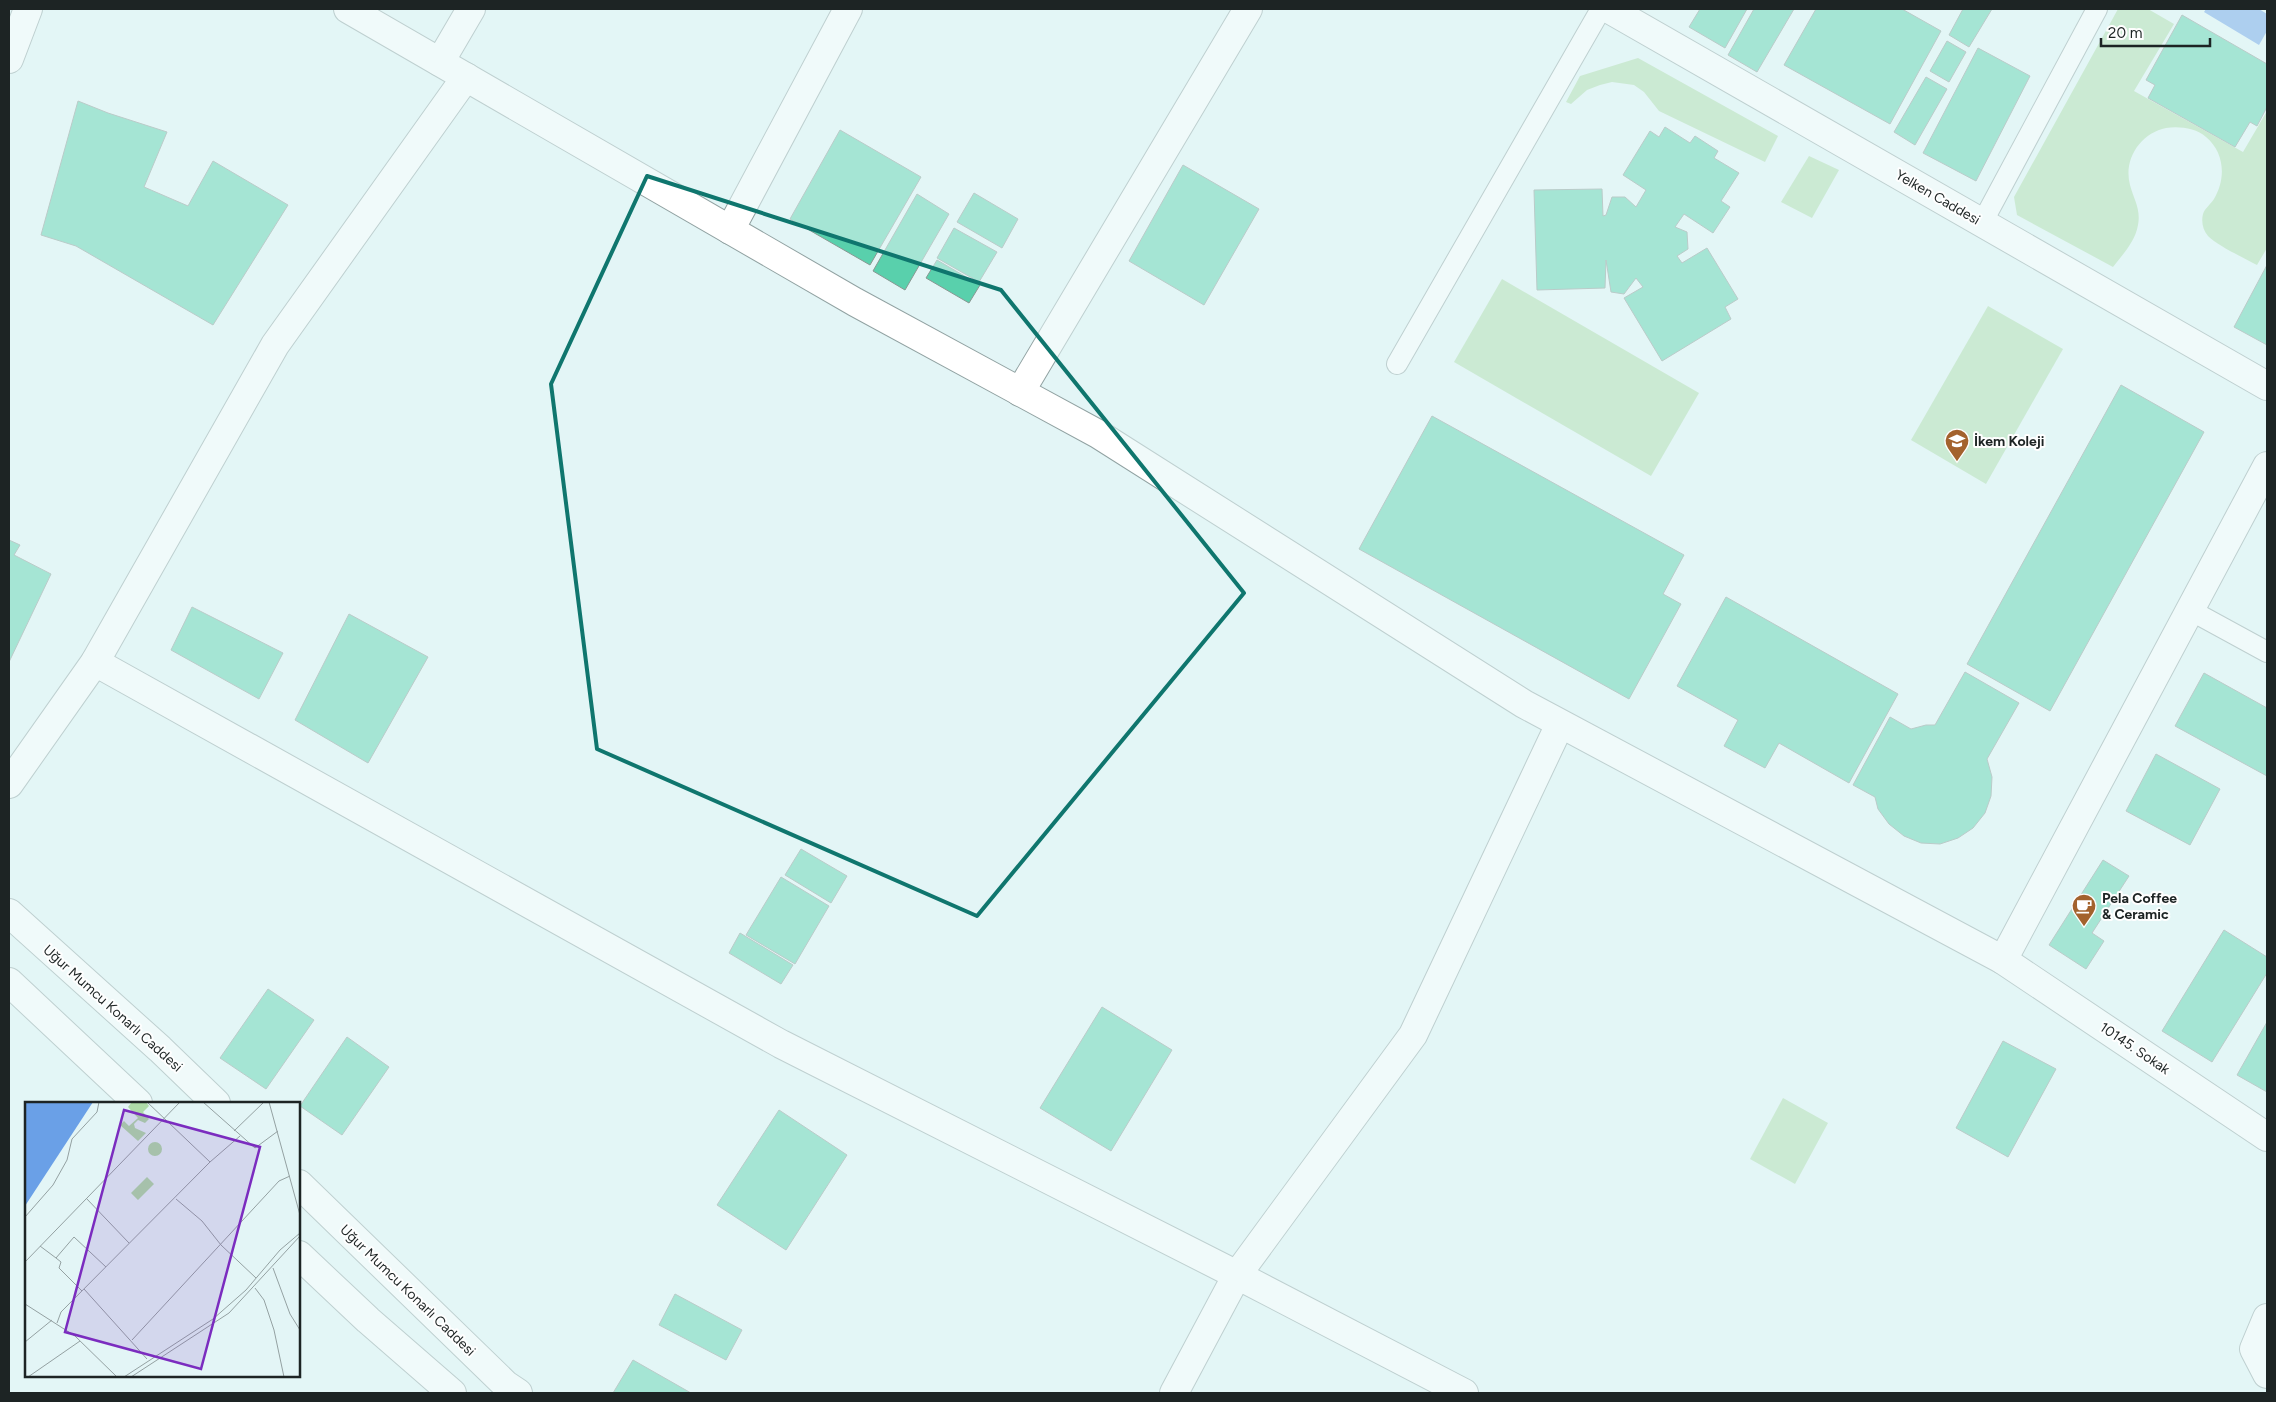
<svg xmlns="http://www.w3.org/2000/svg" width="2276" height="1402" viewBox="0 0 2276 1402" font-family="Figtree,sans-serif">
  <style>
    .green { fill: #aedba9 }
    .water { fill: #6aa0e7 }
    .building { fill: #59d0ac; stroke: #889892 }
    .lines { fill: none; stroke-linecap: round; stroke-linejoin: round }
    .service-casing { stroke: #91a2a2; stroke-width: 22 }
    .minor-casing { stroke: #91a2a2; stroke-width: 30 }
    .tertiary-casing { stroke: #91a2a2; stroke-width: 30 }
    .service { stroke: #fff; stroke-width: 20 }
    .minor { stroke: #fff; stroke-width: 28 }
    .tertiary { stroke: #fff; stroke-width: 28 }
    .marked { fill: none; stroke: #0f766e; stroke-width: 4; stroke-linejoin: round }
    .labels { text-anchor: middle; stroke-width: 4; stroke-linejoin: round; paint-order: stroke }
    .street-label { font-size: 14px; fill: #1d2424; stroke: #fefefe }
    .poi-label { font-size: 14px; font-weight: bold; fill: #1d2424; stroke: #fefefe; text-anchor: start }
    .inset-road { fill: none; stroke: #94a1a2; stroke-width: 1 }
    .view { fill: #7b2cbf; fill-opacity: 0.15; stroke: #7b2cbf; stroke-width: 2.5 }
    .inset-edge { fill: none; stroke: #1d2424; stroke-width: 2.5 }
  </style>
  <rect width="100%" height="100%" fill="#e3f5f6"/>
  <g class="green">
    <path d="M2118,9H2148L2174,24L2134,91L2243,152L2267,111V248L2257,265C2244,258 2218,246 2208,236C2203,230 2201,222 2203,214C2205,208 2211,204 2214,199C2226,179 2225,153 2206,137C2196,128 2179,126 2166,128C2141,133 2123,159 2130,185C2134,200 2141,209 2138,225C2135,242 2123,254 2113,267L2017,215L2014,197Z"/>
    <polygon points="1638,58 1778,136 1765,162 1659,111 1644,92 1634,85 1612,82 1600,85 1587,90 1571,104 1566,102 1580,76"/>
    <polygon points="1809,156 1839,170 1812,218 1781,202"/>
    <polygon points="1502,279 1699,393 1651,476 1454,362"/>
    <polygon points="1988,306 2063,349 1986,484 1911,440"/>
    <polygon points="1783,1098 1828,1123 1795,1184 1750,1159"/>
  </g>
  <polygon class="water" points="2206,9 2259,9 2267,14 2267,31 2259,45 2204,12"/>
  <g class="building">
    <polygon points="1700,9 1747,9 1725,48 1689,27"/>
    <polygon points="1754,9 1794,9 1757,72 1728,55"/>
    <polygon points="1816,9 1902,9 1941,31 1890,124 1784,65"/>
    <polygon points="1963,9 1992,9 1969,47 1949,35"/>
    <polygon points="2182,15 2267,64 2267,107 2257,126 2250,122 2235,147 2148,98 2155,85 2146,80"/>
    <polygon points="1947,41 1966,52 1949,82 1930,71"/>
    <polygon points="1978,48 2030,76 1976,181 1923,153"/>
    <polygon points="1926,77 1947,89 1915,145 1894,132"/>
    <polygon points="78,101 108,113 167,132 144,187 188,206 213,161 288,205 213,325 76,246 41,235"/>
    <polygon points="1665,127 1690,143 1695,136 1718,151 1714,158 1739,173 1721,201 1730,207 1713,233 1684,214 1675,227 1687,232 1688,249 1677,256 1682,263 1707,248 1738,299 1725,307 1731,319 1662,361 1624,298 1643,287 1636,278 1624,294 1611,292 1606,260 1605,288 1537,290 1534,190 1602,189 1603,216 1606,215 1612,197 1625,197 1636,207 1646,190 1623,175 1650,131 1659,137"/>
    <polygon points="840,130 921,177 870,265 790,219"/>
    <polygon points="1183,165 1259,209 1204,305 1129,261"/>
    <polygon points="974,193 1018,219 1002,248 957,222"/>
    <polygon points="917,194 949,214 905,290 873,271"/>
    <polygon points="954,228 997,252 979,282 937,258"/>
    <polygon points="937,260 980,285 969,303 926,278"/>
    <polygon points="2267,265 2267,345 2234,327"/>
    <polygon points="2121,385 2204,432 2050,711 1967,664"/>
    <polygon points="1432,416 1684,555 1663,594 1681,604 1629,699 1359,549"/>
    <polygon points="9,540 20,545 14,555 51,574 9,662"/>
    <polygon points="1726,597 1898,694 1849,783 1779,743 1765,768 1724,746 1738,720 1677,686"/>
    <polygon points="192,607 283,653 259,699 171,650"/>
    <polygon points="349,614 428,657 368,763 295,720"/>
    <polygon points="1965,672 2019,703 1987,759 1992,777 1991,796 1985,813 1973,828 1958,838 1940,844 1921,843 1904,836 1889,824 1878,809 1875,797 1853,785 1890,717 1911,729 1926,725 1935,725"/>
    <polygon points="2204,673 2267,708 2267,776 2175,726"/>
    <polygon points="2156,754 2220,789 2190,845 2126,811"/>
    <polygon points="801,849 847,876 831,903 785,875"/>
    <polygon points="2103,860 2129,876 2092,933 2104,941 2086,969 2049,945"/>
    <polygon points="781,877 829,906 795,964 746,935"/>
    <polygon points="2224,930 2267,957 2267,973 2212,1062 2162,1031"/>
    <polygon points="740,933 793,965 781,984 729,953"/>
    <polygon points="268,989 314,1020 266,1089 220,1058"/>
    <polygon points="1102,1007 1172,1050 1111,1151 1040,1108"/>
    <polygon points="2267,1022 2267,1092 2237,1075"/>
    <polygon points="347,1037 389,1067 342,1135 300,1106"/>
    <polygon points="2003,1041 2056,1069 2008,1157 1956,1128"/>
    <polygon points="779,1110 847,1155 786,1250 717,1205"/>
    <polygon points="675,1294 742,1330 726,1360 659,1325"/>
    <polygon points="633,1360 691,1393 613,1393"/>
  </g>
  <g class="lines">
    <defs>
      <g id="service">
        <polyline points="1982,223 2097,9"/>
        <polyline points="1397,364 1601,9"/>
        <polyline points="2190,610 2267,652"/>
      </g>
      <g id="minor">
        <polyline points="348,9 855,302 1098,434 1524,704 2003,960 2267,466"/>
        <polyline points="440,62 471,9"/>
        <polyline points="730,230 848,9"/>
        <polyline points="1020,392 1248,9"/>
        <polyline points="95,662 781,1044 1237,1275 1464,1393"/>
        <polyline points="9,784 95,662 275,345 466,77"/>
        <polyline points="9,913 160,1049 216,1103"/>
        <polyline points="2003,960 2267,1137"/>
        <polyline points="9,982 138,1103"/>
        <polyline points="299,1184 506,1385 518,1393"/>
        <polyline points="299,1255 368,1320 452,1393"/>
        <polyline points="2267,1318 2254,1349 2267,1374"/>
        <polyline points="1174,1393 1237,1275 1413,1035 1560,724"/>
      </g>
      <g id="tertiary">
        <polyline points="1609,9 2267,386"/>
        <polyline points="9,59 28,9"/>
      </g>
    </defs>
    <use href="#service" class="service-casing"/>
    <use href="#minor" class="minor-casing"/>
    <use href="#tertiary" class="tertiary-casing"/>
    <use href="#service" class="service"/>
    <use href="#minor" class="minor"/>
    <use href="#tertiary" class="tertiary"/>
  </g>
  <path d="M0 0H2276V1402H0ZM647,176L1001,290L1244,593L977,916L597,749L551,384Z" fill="#e3f5f6" fill-opacity=".55" fill-rule="evenodd"/>
  <path class="marked" d="M647,176L1001,290L1244,593L977,916L597,749L551,384Z"/>
  <defs>
    <symbol id="school-pin" viewBox="-11 -11 22 30"><path d="M0 17L-7.5 6A9.5 9.5 0 1 1 7.5 6Z" fill="#a3622d" stroke="#fefefe"/><path d="M0-5L7-2L0 1L-7-2ZM-4 1L0 2.5L4 1V4Q0 6-4 4Z" fill="#fff"/></symbol>
    <symbol id="cafe-pin" viewBox="-11 -11 22 30"><path d="M0 17L-7.5 6A9.5 9.5 0 1 1 7.5 6Z" fill="#a3622d" stroke="#fefefe"/><path d="M-5.5-4.5H6V0H3Q3 3.5 0 3.5H-2.5Q-5.5 3.5-5.5 0ZM3-3.2v2h1.7v-2ZM-6 4.5H4V6H-6Z" fill="#fff"/></symbol>
  </defs>
  <g fill-rule="evenodd">
    <use href="#school-pin" x="1943" y="427" width="28" height="38"/>
    <use href="#cafe-pin" x="2070" y="892" width="28" height="38"/>
  </g>
  <g class="labels">
    <g class="street-label">
      <text transform="translate(1938 197) rotate(30)" y="5">Yelken Caddesi</text>
      <text transform="translate(113 1008) rotate(42)" y="5">Uğur Mumcu Konarlı Caddesi</text>
      <text transform="translate(2135 1048) rotate(34)" y="5">10145. Sokak</text>
      <text transform="translate(408 1290) rotate(44)" y="5">Uğur Mumcu Konarlı Caddesi</text>
    </g>
    <g class="poi-label">
      <text x="1974" y="446">İkem Koleji</text>
      <text x="2102" y="903">Pela Coffee<tspan x="2102" dy="16">&amp; Ceramic</tspan></text>
    </g>
  </g>
  <g transform="translate(25 1102)">
    <rect width="275" height="275" fill="#e3f5f6"/>
    <path d="M107,0H121L124,4L118,10L124,17L120,21L113,18L109,22L110,26L121,31L113,39L95,23L99,19L104,24L113,16L103,5ZM123 47a7 7 0 1 1 14 0a7 7 0 1 1-14 0ZM122,75L129,82L113,98L106,91Z" fill="#aedba9"/>
    <path d="M0,0H68L0,104Z" fill="#6aa0e7"/>
    <path class="inset-road" d="M178,0L230,46L253,29M244,0L275,113M209,29L239,0M185,60L215,34M61,96L104,141M151,97L177,119L196,143L231,176M0,115L28,83L42,58L47,37L72,10L74,0M15,144L31,156L49,135L81,165M31,156L36,160L34,166L57,189M0,160L155,0M248,166L265,212L275,228M230,186L239,198L249,228L259,275M59,187L122,257M0,202L50,234L92,275M32,221L36,210L185,60L122,0M107,238L254,79L265,74M0,240L27,218M3,275L55,239M99,275L188,217L221,188L255,148L275,131M106,275L204,211L275,134"/>
    <path class="view" d="M99,8L235,45L176,267L40,230Z"/>
    <rect width="275" height="275" class="inset-edge"/>
  </g>
  <rect width="2276" height="1402" fill="none" stroke="#1d2424" stroke-width="20"/>
  <path d="M2101 38v8h109v-8" fill="none" stroke="#1d2424" stroke-width="2.5"/>
  <text x="2108" y="38" font-size="15" fill="#1d2424" stroke="#fefefe" stroke-width="4" paint-order="stroke">20 m</text>
</svg>
